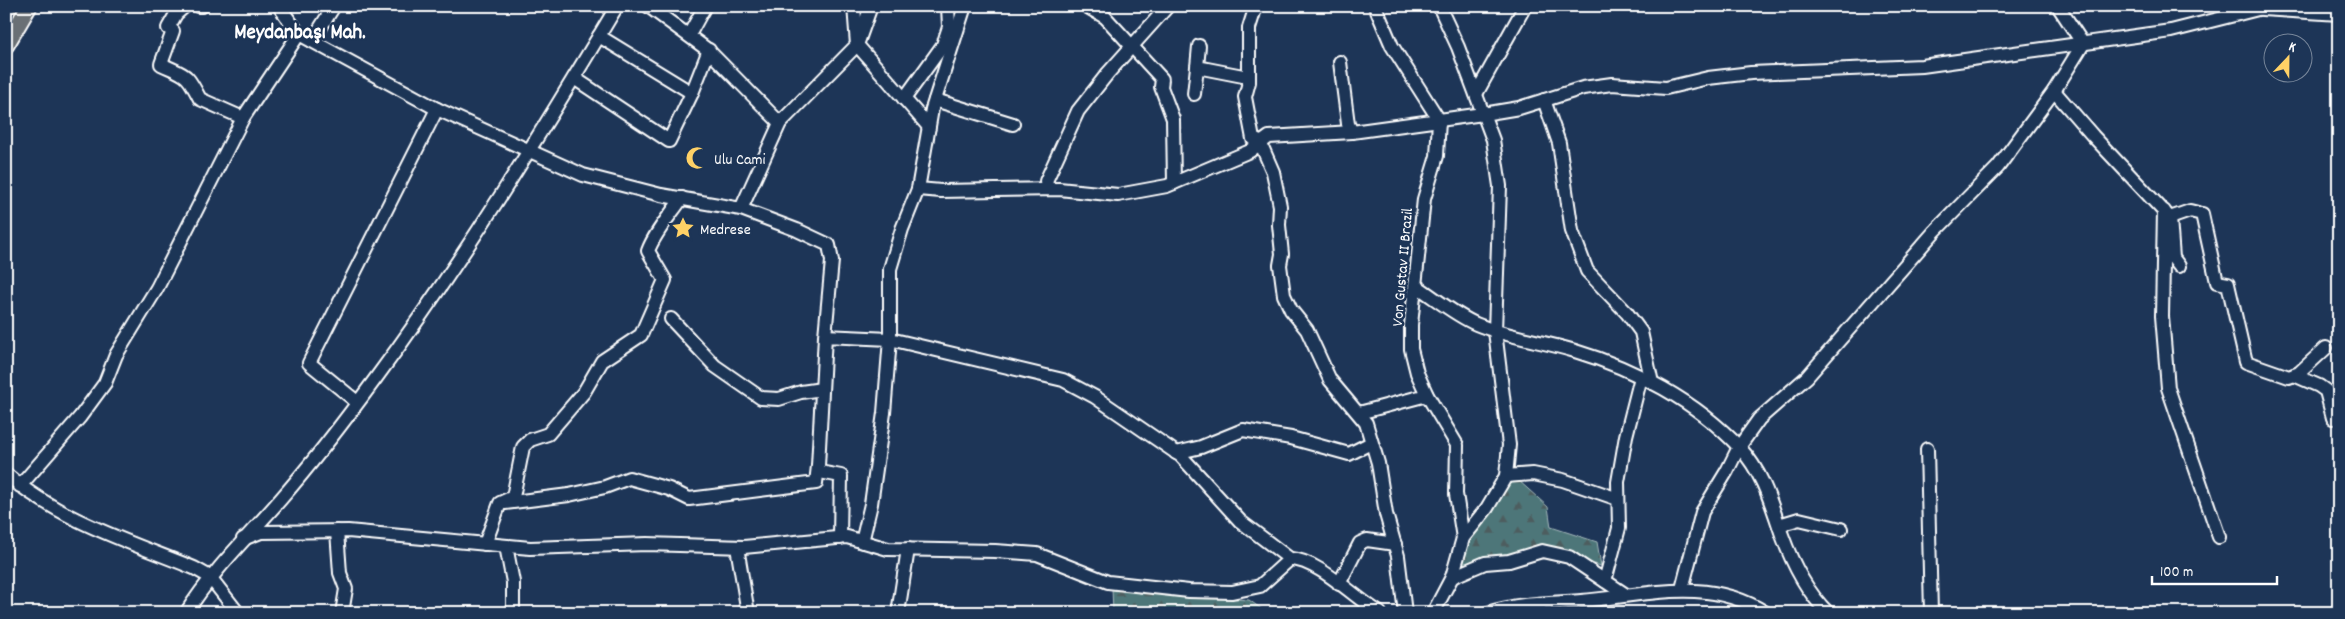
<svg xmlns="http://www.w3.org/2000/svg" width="2345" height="619" viewBox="0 0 2345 619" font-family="Dekko,sans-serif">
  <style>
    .forest { fill: url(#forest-firs); stroke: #a6babc }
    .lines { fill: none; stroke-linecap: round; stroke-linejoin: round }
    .minor-casing { stroke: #fff; stroke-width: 16 }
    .major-casing { stroke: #fff; stroke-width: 19 }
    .minor { stroke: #1d3557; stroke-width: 12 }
    .major { stroke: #6a7074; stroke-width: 15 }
    .labels { text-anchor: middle; stroke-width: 5; stroke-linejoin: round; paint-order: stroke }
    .poi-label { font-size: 16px; fill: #fff; stroke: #1d3557; text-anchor: start }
    .street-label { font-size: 16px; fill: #fff; stroke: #1d3557 }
    .district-label { font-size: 21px; font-weight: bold; fill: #fff; stroke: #1d3557 }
  </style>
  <defs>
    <pattern id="forest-firs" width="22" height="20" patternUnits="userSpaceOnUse" patternTransform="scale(1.25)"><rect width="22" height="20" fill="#4e7679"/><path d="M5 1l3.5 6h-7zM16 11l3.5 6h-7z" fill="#4d5d5e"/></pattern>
  </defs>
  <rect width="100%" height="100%" fill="#1d3557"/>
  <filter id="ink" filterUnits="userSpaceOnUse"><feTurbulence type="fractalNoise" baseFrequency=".02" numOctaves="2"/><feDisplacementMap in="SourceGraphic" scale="10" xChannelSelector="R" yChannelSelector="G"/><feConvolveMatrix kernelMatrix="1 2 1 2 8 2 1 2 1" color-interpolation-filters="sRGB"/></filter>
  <g filter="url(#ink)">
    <g class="forest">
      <polygon points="1506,476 1518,480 1548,507 1551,527 1597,542 1601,566 1542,547 1457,576 1463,538"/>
      <polygon points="1112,589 1249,600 1267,613 1113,613"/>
    </g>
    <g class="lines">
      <defs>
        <g id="minor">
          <path d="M185,6L176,14L168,28L173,31L161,64C187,76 186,72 200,99L243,118"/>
          <polyline points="198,6 202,6"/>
          <polyline points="279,6 299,34"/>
          <polyline points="648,6 708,50 780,123"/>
          <polyline points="871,6 857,45 929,127"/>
          <polyline points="1086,6 1105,17 1162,79 1161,87 1173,119 1174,183"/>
          <polyline points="1256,6 1249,28 1249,82 1245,97 1253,139 1260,142 1273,172 1280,206 1279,225 1282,254 1280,265 1284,295 1291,310 1307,330 1330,380 1366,423 1378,463 1386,514 1398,556 1405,613"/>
          <polyline points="1375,6 1392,46 1439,120 1437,156 1424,199 1411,325 1411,349 1417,373 1427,395 1457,445 1456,494 1463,538"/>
          <polyline points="2262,9 2339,14"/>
          <polyline points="689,35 705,6"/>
          <polyline points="599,36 692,93 709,50"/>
          <polyline points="312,41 334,6"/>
          <polyline points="1199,46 1197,67 1248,77"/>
          <polyline points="1340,62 1348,124 1352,132"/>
          <polyline points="574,78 669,141 692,93"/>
          <polyline points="2054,91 2093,136 2170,218 2190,211 2202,214 2217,282 2228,284 2246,362 2289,377 2299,373 2326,348"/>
          <polyline points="1194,94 1197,67"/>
          <polyline points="1476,94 1525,6"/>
          <polyline points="904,99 943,45 949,27 948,6"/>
          <polyline points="935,100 1013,124"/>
          <polyline points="1544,100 1559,143 1572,231 1587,271 1627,313 1641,332 1652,383"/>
          <polyline points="918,189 941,191 1059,189 1118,195 1167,186 1250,151 1269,137 1352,132 1483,114 1519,108 1583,88 1612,84 1666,88 1708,78 1751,73 1922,66 2171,31 2270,6"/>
          <polyline points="1048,189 1046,181 1078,111 1108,73 1168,6"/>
          <polyline points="741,209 797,230 829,245 832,261 825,336"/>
          <polyline points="2164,211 2162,316 2168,388 2219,537"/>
          <polyline points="2170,218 2173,258 2179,266"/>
          <path d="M1415,285C1435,298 1455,315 1476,324C1507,337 1542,341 1575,351C1635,369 1696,401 1740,448C1763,473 1771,503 1782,535C1792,563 1807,592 1828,613"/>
          <polyline points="671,319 715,366 761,398 779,399 801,392 822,389"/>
          <polyline points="2294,375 2319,386 2326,391 2333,418"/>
          <polyline points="357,402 309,363 437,109"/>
          <polyline points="1359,413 1427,395"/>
          <polyline points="1927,449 1931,613"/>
          <polyline points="1176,453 1201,447 1243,430 1291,438 1349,454 1371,443"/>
          <path d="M6,474C59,520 130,542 194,568L210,577L238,613"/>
          <polyline points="1506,476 1533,474 1563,480 1618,499"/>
          <polyline points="20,486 80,417 105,383 116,355 157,288 243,118 299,34 437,109 583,175 661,195 741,209 780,123 857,45 854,6"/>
          <polyline points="505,503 569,495 605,487 629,478 669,489 689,499 816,483 818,466"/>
          <polyline points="1779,525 1799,519 1841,529"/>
          <polyline points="337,531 340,573 346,589 342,613"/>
          <polyline points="840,538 841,476 820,472 818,466 825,336 890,339 1063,380 1095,397 1181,456 1240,521 1290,559"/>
          <path d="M243,539L261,532L348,531L530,548L647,544L744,547L847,537L888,549L995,551L1037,554L1108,582L1189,591L1232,592L1260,586L1290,559C1317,559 1355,598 1380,613"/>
          <polyline points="862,542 871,504 884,413 890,339 890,269 902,229 918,189 932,109 965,6"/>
          <path d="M485,544L500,503L513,497L523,447L530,440L548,434L584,392L602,361L641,335L665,280L648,251C654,234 671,214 682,198"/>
          <polyline points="506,546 513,582 513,613"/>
          <polyline points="737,547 748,613"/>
          <polyline points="1452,577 1485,563 1509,561 1542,551 1569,557 1626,595"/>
          <polyline points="1605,581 1619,528 1618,482 1626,436 1641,377"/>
          <polyline points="1339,584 1360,543 1367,540 1395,544"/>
          <polyline points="1682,589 1702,512 1727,471 1739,447 1759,419 1807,377 1935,231 1998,167 2054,91 2083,44 2058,6"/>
          <path d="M186,613C213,570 247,538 280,500C314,461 346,419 376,378C464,259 541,133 617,6"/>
          <polyline points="898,613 908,549"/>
          <polyline points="1433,613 1452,577 1463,538 1487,508 1506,476 1509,445 1495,331 1500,186 1493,140 1458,47 1439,6"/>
          <path d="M1487,613C1518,603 1549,603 1581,601C1644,596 1707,575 1766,613"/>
        </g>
        <g id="major">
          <polyline points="6,12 10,6"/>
          <polyline points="6,45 29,6"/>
        </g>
      </defs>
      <use href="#minor" class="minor-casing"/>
      <use href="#major" class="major-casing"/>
      <use href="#minor" class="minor"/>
      <use href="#major" class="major"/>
    </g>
  </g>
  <defs>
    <symbol id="mosque-bare" viewBox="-9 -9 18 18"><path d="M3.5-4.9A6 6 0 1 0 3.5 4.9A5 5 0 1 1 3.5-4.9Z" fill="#ffd166" stroke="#1d3557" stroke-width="2.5" paint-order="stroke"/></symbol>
    <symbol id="sight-bare" viewBox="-9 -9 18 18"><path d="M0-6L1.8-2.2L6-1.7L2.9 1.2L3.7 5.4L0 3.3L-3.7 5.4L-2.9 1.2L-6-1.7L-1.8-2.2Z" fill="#ffd166" stroke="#1d3557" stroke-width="2.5" paint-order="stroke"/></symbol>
  </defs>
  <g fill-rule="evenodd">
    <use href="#mosque-bare" x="681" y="142" width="32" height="32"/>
    <use href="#sight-bare" x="667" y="212" width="32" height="32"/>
  </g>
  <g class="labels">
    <g class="poi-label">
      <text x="714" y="164">Ulu Cami</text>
      <text x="700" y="234">Medrese</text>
    </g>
    <g class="street-label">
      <text transform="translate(1401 267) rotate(-85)" y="6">Von Gustav II Brazil</text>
    </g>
    <g class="district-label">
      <text x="300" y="38">Meydanbaşı Mah.</text>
    </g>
  </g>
  <rect width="2345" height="619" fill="none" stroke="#1d3557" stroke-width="25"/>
  <rect x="12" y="12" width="2320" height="594" fill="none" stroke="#fff" stroke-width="2" filter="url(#ink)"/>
  <g transform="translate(2288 58) rotate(22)"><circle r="24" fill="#1d3557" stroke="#77869a"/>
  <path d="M0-4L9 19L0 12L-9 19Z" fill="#ffd166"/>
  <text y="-8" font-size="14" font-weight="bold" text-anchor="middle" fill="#ffffff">K</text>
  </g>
  <path d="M2152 576v8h125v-8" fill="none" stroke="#ffffff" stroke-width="2.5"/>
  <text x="2160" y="576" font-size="15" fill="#ffffff" stroke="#1d3557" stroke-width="4" paint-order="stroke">100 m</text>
</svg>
